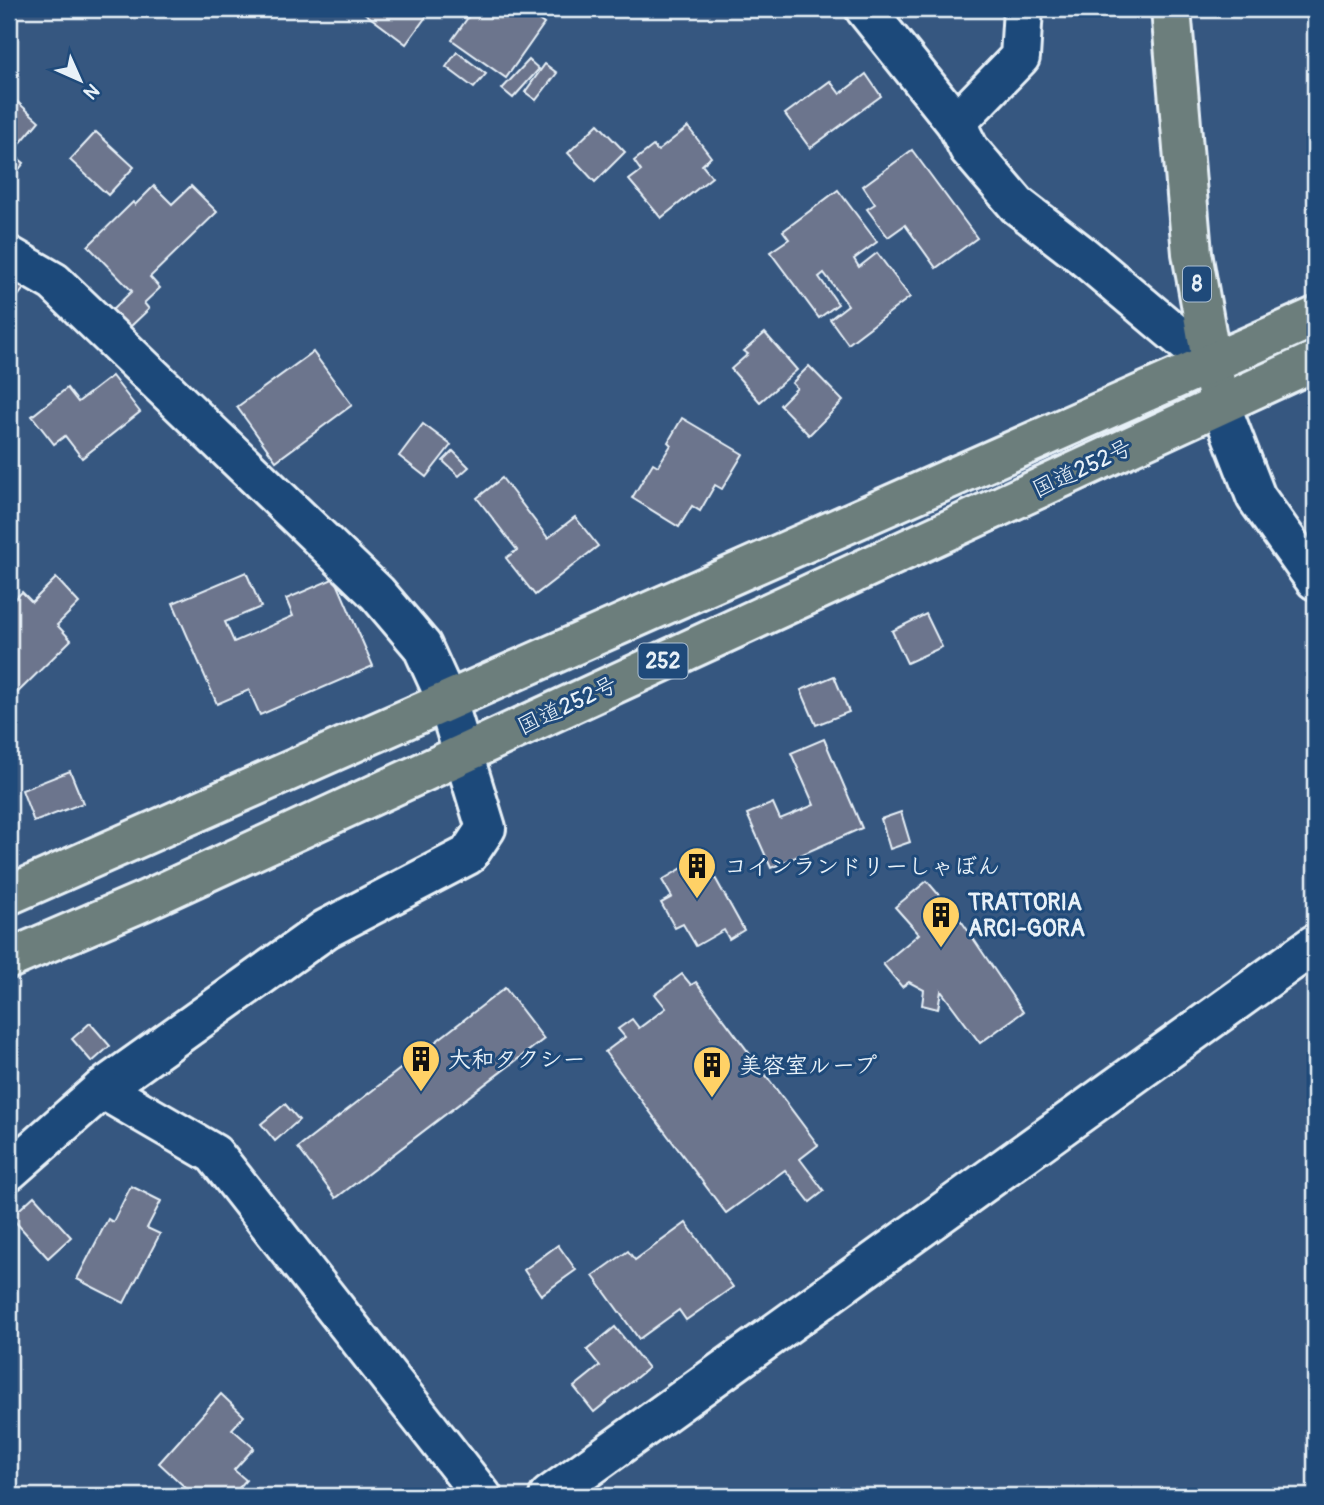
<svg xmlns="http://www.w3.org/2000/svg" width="1324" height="1505" viewBox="0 0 1324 1505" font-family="Pangolin,'Klee One',sans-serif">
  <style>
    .building { fill: #6c748d; stroke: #e8f1f8; stroke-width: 2 }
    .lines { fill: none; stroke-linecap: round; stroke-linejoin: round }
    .minor-casing { stroke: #e8f1f8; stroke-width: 44 }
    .tertiary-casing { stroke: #e8f1f8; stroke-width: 44 }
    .trunk-casing { stroke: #e8f1f8; stroke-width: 44 }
    .minor { stroke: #1f4a7a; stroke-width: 38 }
    .tertiary { stroke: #1f4a7a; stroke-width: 38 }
    .trunk { stroke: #6c7e7c; stroke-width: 38 }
    .labels { text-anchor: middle; stroke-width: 6; stroke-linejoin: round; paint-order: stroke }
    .shield { fill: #1f4a7a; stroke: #acbfd2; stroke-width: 2 }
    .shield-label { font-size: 21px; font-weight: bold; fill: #e8f1f8 }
    .street-label { font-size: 23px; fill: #e8f1f8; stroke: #1f4a7a }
    .poi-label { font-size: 23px; font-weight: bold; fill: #e8f1f8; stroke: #1f4a7a; text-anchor: start }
  </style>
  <rect width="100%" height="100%" fill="#365780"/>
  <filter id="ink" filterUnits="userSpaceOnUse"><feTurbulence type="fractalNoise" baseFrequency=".0143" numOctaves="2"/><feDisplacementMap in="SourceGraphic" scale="14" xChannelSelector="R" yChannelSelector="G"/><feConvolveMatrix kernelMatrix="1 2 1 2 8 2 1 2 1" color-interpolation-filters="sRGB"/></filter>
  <g filter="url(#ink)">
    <g class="building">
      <polygon points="359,9 421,9 428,14 406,44"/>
      <polygon points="474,9 543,9 536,18 544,24 506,78 452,40"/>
      <polygon points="457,52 486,74 474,88 446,67"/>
      <polygon points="529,60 539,69 513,98 502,89"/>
      <polygon points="545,64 557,73 536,100 525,92"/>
      <polygon points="866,74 881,96 810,148 785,114 830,81 840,94"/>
      <polygon points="13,98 39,121 17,147 9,140 9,104"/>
      <polygon points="598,124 625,152 595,182 568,153"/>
      <polygon points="688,127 711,157 702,165 712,177 661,218 629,180 641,171 634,161 653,146 658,151"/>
      <polygon points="96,132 134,167 108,195 70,160"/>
      <polygon points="912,150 977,238 936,268 905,225 888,237 867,209 875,204 863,186"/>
      <polygon points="9,151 24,163 9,182"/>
      <polygon points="154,186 172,204 191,186 217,212 150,277 160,288 144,303 149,309 129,328 112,310 132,291 88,246 133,202 135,205"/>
      <polygon points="838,190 877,242 854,259 859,267 877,253 910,297 848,344 830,319 848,305 824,273 819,277 838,304 819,318 770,252 789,239 783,231"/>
      <polygon points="9,275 25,287 9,308"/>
      <polygon points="765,333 797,370 760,402 731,369 748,354 744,351"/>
      <polygon points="313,352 352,405 276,461 237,407"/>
      <polygon points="809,366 843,401 809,435 780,405 797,388 792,383"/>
      <polygon points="112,376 140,412 82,458 65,436 54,444 32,416 67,388 78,402"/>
      <polygon points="682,418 743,454 722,489 715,485 700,511 692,506 679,527 632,498 653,463 658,466 671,445 668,442"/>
      <polygon points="423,424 451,445 426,477 399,456"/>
      <polygon points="453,451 469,467 459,476 443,461"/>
      <polygon points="502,478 548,538 575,517 598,546 535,595 506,558 517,550 477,498"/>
      <polygon points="246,572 261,607 225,622 234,642 293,616 286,599 335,578 373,666 260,715 249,690 217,704 173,603"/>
      <polygon points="56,578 79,603 57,625 71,640 9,701 9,605 22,592 32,602"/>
      <polygon points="926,614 942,647 907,663 892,631"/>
      <polygon points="834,676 849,712 816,725 801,690"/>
      <polygon points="824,739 862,828 771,868 747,814 773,803 780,819 814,805 791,753"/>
      <polygon points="70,771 83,803 34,822 22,790"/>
      <polygon points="901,812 910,842 890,849 881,819"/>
      <polygon points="703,856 744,930 729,939 724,930 696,946 683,924 675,928 661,903 672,897 662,880"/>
      <polygon points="927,881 962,922 1023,1012 980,1043 941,991 938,1009 922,1005 924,990 909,982 902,987 883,964 919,934 895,907"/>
      <polygon points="682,974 691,985 696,982 818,1145 800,1159 824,1191 810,1202 785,1170 726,1213 605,1052 625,1037 618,1029 632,1019 639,1028 666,1008 655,994"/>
      <polygon points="505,988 544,1039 336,1198 298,1148"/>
      <polygon points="90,1023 110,1046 92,1062 72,1039"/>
      <polygon points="285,1104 299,1120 275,1141 261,1124"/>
      <polygon points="131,1186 161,1201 147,1228 160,1234 124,1303 77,1279 108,1219 113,1222"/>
      <polygon points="34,1196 71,1237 48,1258 11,1217"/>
      <polygon points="686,1223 733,1287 686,1320 679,1310 639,1339 593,1276 628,1251 635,1260"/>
      <polygon points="558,1245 576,1270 541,1295 524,1270"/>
      <polygon points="615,1327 648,1368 594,1412 574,1387 600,1366 587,1350"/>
      <polygon points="221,1394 244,1416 232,1429 254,1448 234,1470 246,1480 232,1496 184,1496 189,1491 159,1463"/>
    </g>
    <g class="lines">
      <defs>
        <g id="minor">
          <polyline points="956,123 1020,57 1023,9"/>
          <polyline points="9,256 54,282 377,593 422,646 447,701 486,828 468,855 326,929 102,1089 9,1171"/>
          <polyline points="102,1089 214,1154 482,1496"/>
          <polyline points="549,1496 1315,944"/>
        </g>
        <g id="tertiary">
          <polyline points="865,9 956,123 969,149 1017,205 1083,256 1210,363"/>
          <polyline points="1220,404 1256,497 1315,580"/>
        </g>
        <g id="trunk">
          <polyline points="1171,9 1192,253 1216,388"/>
          <polyline points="9,895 1315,317"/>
          <polyline points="9,959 144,901 1315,361"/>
        </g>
      </defs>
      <use href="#minor" class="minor-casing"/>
      <use href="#tertiary" class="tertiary-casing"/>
      <use href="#trunk" class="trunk-casing"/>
      <use href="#minor" class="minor"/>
      <use href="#tertiary" class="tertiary"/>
      <use href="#trunk" class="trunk"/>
    </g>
  </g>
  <defs>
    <symbol id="building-pin" viewBox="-11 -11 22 30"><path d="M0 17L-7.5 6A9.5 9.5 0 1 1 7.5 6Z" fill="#ffd166" stroke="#1f4a7a"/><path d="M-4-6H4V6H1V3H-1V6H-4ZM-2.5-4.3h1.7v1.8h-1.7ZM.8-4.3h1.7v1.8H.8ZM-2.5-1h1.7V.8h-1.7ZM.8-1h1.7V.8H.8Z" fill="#111"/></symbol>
  </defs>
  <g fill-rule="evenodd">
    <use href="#building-pin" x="675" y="844" width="44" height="60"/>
    <use href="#building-pin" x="919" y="893" width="44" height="60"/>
    <use href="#building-pin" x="399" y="1037" width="44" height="60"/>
    <use href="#building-pin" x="690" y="1043" width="44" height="60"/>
  </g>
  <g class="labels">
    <g class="shield">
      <rect x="1183" y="266.5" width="28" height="35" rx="5"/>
      <rect x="638.5" y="643.5" width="49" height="35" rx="5"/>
    </g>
    <g class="shield-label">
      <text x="1197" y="291">8</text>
      <text x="663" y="668">252</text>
    </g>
    <g class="street-label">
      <text transform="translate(1082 468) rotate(-25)" y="8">国道252号</text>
      <text transform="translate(567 705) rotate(-25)" y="8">国道252号</text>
    </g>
    <g class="poi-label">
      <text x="724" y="874">コインランドリーしゃぼん</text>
      <text x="968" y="910">TRATTORIA<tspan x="968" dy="26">ARCI-GORA</tspan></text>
      <text x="448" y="1067">大和タクシー</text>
      <text x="739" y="1073">美容室ループ</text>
    </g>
  </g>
  <rect width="1324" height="1505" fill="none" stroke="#1f4a7a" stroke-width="35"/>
  <rect x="18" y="18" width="1289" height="1470" fill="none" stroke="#e8f1f8" stroke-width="2.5" filter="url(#ink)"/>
  <g transform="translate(80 80) rotate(135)" stroke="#1f4a7a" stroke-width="5" paint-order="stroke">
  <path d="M0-5L12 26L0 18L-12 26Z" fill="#e8f1f8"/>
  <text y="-10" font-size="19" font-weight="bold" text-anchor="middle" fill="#e8f1f8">N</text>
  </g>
</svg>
